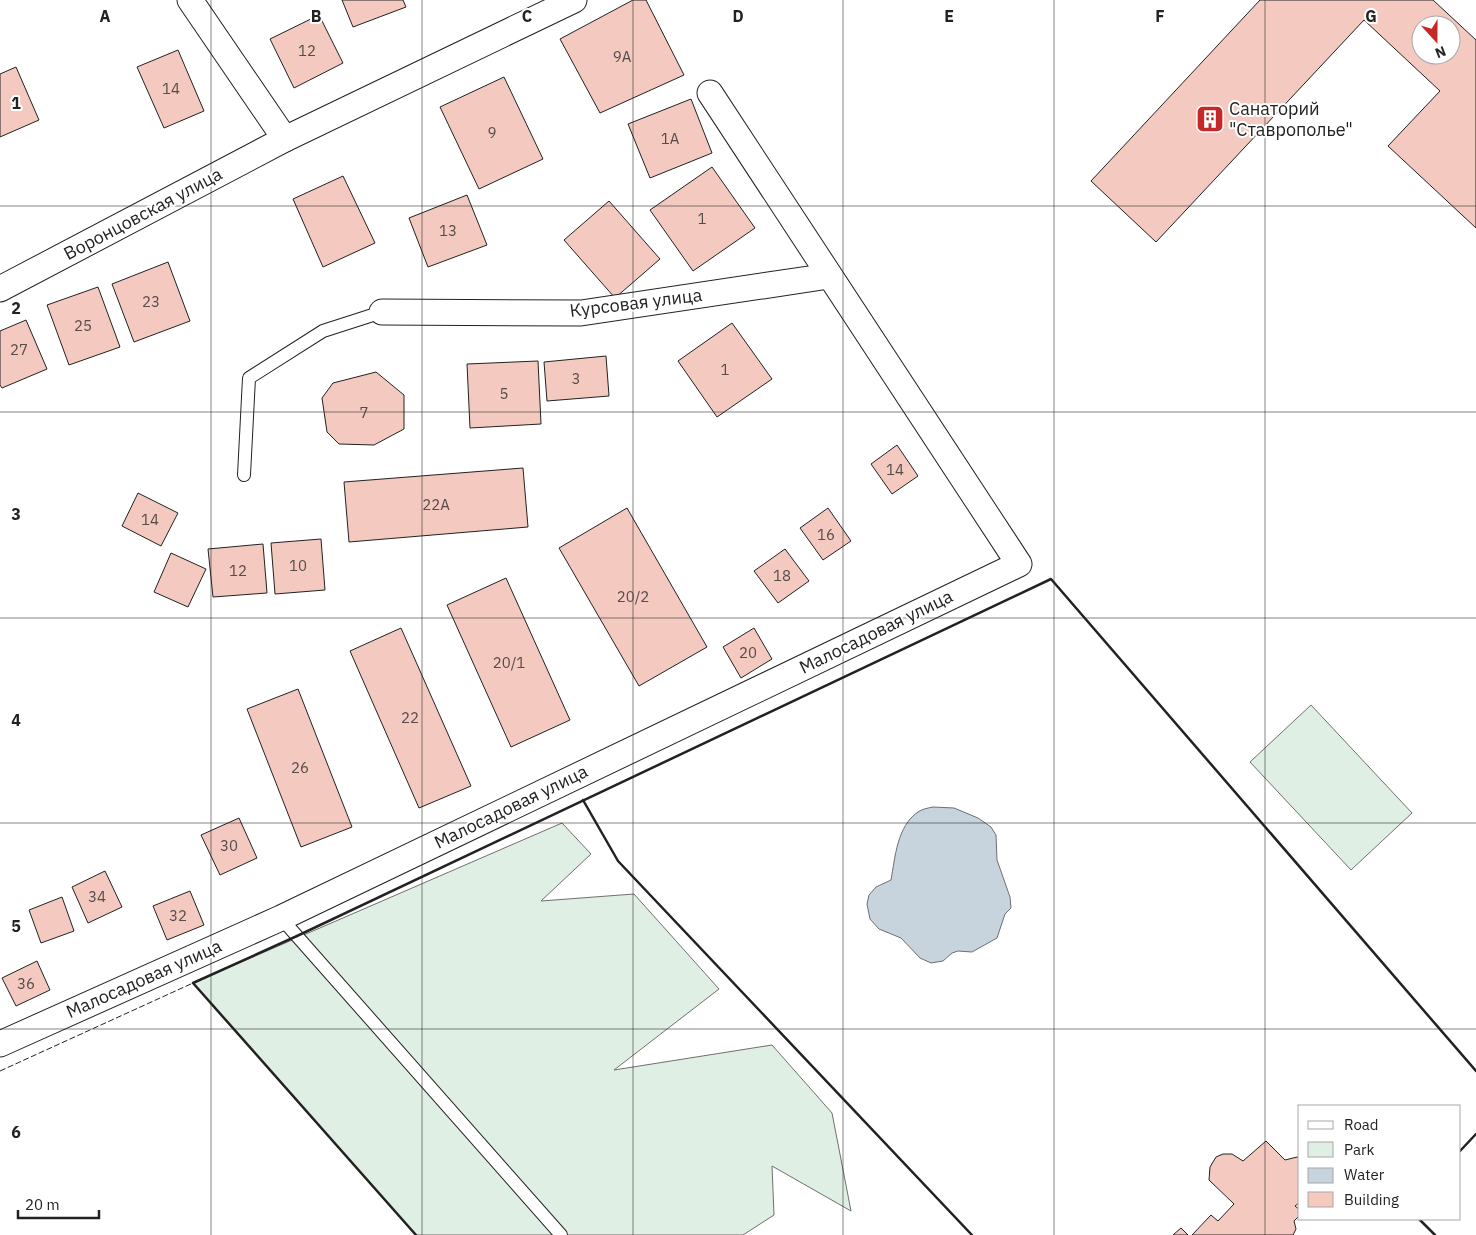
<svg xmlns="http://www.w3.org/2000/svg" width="1476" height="1235" viewBox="0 0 1476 1235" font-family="'IBM Plex Sans',sans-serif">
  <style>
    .green { fill: #e0efe3; stroke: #6f6f6f }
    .water { fill: #c7d3dd; stroke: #6f6f6f }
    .building { fill: #f3c9c0; stroke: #222; fill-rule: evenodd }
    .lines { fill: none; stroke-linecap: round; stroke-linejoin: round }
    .lane-casing { stroke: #222; stroke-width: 14 }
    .street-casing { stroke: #222; stroke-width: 27 }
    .lane { stroke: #fff; stroke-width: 12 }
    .street { stroke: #fff; stroke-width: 25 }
    .fence { stroke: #222; stroke-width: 1; stroke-dasharray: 6 2.5; stroke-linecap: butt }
    .wall { stroke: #222; stroke-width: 2.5 }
    .grid { fill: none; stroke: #222; stroke-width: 1; stroke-opacity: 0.55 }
    .labels { text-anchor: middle; stroke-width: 4; stroke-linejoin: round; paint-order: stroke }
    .number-label { font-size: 15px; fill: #564c4a }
    .poi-label { font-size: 18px; fill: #222; stroke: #fff; text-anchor: start }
    .street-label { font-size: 18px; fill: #222; stroke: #fff }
    .grid-label { font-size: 16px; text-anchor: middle; font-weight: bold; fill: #222; stroke: #fff; stroke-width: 4; stroke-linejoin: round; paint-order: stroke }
  </style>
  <rect width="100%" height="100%" fill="#fff"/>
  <g class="green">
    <polygon points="1311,705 1412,813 1351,870 1250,762"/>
    <polygon points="562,823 591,854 541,901 634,894 719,989 614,1070 772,1045 832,1113 851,1211 772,1166 774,1215 743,1235 416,1235 193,983"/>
  </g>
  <path class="water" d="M933,807L954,808L978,818L991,827L996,835L997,860L1010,897L1011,908L1005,914L997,938L972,952L958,951L952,953L943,961L931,963L920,958L901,938L879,929L870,919L867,904L869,895L876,887L891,880C895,858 897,826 918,812C922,809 928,808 933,807Z"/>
  <g class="building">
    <polygon points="342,0 403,0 406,7 353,27"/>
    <polygon points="633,0 646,0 684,75 600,113 560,39"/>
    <path d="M1260,0H1433L1476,40V228L1388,146L1440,91L1364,20L1156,242L1091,181ZM1421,25H1451V55H1421Z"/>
    <polygon points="319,15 343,63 294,88 270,39"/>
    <polygon points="178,50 204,111 164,128 137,67"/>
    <polygon points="16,67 39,120 0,137 0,74"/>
    <polygon points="504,77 543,159 479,189 440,107"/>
    <polygon points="691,99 712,153 650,178 628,124"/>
    <polygon points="712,167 755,228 693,271 650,210"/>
    <polygon points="343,176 375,243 323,267 293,199"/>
    <polygon points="467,195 487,245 428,267 409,218"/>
    <polygon points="609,201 660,259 615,298 564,240"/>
    <polygon points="168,262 190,321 134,342 112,284"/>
    <polygon points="98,287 120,347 69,365 47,305"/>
    <polygon points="26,320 47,369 2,388 0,385 0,331"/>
    <polygon points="732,323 772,379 717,417 678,361"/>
    <polygon points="606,356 609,396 547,401 544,362"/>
    <polygon points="538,361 541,424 470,428 467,364"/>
    <polygon points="376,372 404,395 404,429 374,445 339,444 327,432 322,398 333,383"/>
    <polygon points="897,445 918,476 892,494 871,464"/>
    <polygon points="523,468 528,527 349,542 344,482"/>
    <polygon points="138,493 178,513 161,546 122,526"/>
    <polygon points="627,508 707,647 639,686 559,548"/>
    <polygon points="828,508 851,541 823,560 800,528"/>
    <polygon points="321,539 325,590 275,594 271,543"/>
    <polygon points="263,544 267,593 213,597 208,549"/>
    <polygon points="785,549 809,581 778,603 754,571"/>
    <polygon points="171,553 206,569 188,607 154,592"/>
    <polygon points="506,578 570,720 511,747 447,605"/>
    <polygon points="401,628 471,786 419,808 350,651"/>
    <polygon points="754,628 772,659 741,678 723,647"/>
    <polygon points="298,689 352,827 301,847 247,709"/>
    <polygon points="239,818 257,858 220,875 201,835"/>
    <polygon points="105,871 122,907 88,923 72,887"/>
    <polygon points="190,891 204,925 167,940 153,906"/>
    <polygon points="62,897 74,931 41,943 29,910"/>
    <polygon points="37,961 50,990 16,1006 2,978"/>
    <polygon points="1266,1141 1285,1160 1297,1157 1300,1158 1300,1202 1295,1206 1300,1210 1300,1215 1294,1221 1296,1229 1293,1235 1192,1235 1211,1215 1218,1221 1234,1204 1209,1180 1210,1167 1216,1157 1223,1154 1232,1154 1243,1161"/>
    <polygon points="1181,1228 1188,1235 1173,1235"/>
  </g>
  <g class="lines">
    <defs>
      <g id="lane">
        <polyline points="244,475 249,378 323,331 382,312"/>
        <polyline points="281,918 561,1235"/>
      </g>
      <g id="street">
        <polyline points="190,0 285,139"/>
        <polyline points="0,289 285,139 574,0"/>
        <polyline points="382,312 581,313 829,276"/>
        <polyline points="0,1044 281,918 1019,564 710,93"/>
      </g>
    </defs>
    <use href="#lane" class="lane-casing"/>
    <use href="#street" class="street-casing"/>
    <use href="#lane" class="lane"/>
    <use href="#street" class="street"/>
    <polyline class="fence" points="0,1071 193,983 416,1235"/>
    <g class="wall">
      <polyline points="583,800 618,861 972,1235"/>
      <polyline points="1460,1151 1476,1134"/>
      <polyline points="1419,1219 1435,1235"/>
      <polyline points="416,1235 193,983 297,936 1051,579 1476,1071"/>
    </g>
  </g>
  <path class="grid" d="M211,0V1235M422,0V1235M633,0V1235M843,0V1235M1054,0V1235M1265,0V1235M0,206H1476M0,412H1476M0,618H1476M0,823H1476M0,1029H1476"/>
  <defs>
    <symbol id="building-square" viewBox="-11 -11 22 22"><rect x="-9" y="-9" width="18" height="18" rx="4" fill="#c62828" stroke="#fff"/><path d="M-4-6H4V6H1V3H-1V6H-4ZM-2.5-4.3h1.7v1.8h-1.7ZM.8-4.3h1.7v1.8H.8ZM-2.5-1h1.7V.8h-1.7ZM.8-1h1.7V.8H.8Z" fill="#fff"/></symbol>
  </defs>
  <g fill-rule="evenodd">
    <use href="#building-square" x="1194" y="103" width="32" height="32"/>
  </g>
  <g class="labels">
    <g class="number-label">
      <text x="307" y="56">12</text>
      <text x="622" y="62">9А</text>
      <text x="171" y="94">14</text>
      <text x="492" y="138">9</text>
      <text x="670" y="144">1А</text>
      <text x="702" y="224">1</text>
      <text x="448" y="236">13</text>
      <text x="151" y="307">23</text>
      <text x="83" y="331">25</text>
      <text x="19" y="355">27</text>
      <text x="725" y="375">1</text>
      <text x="576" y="384">3</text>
      <text x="504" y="399">5</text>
      <text x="364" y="418">7</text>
      <text x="895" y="475">14</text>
      <text x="436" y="510">22А</text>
      <text x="150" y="525">14</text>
      <text x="826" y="540">16</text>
      <text x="298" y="571">10</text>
      <text x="238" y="576">12</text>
      <text x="782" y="581">18</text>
      <text x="633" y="602">20/2</text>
      <text x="748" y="658">20</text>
      <text x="509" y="668">20/1</text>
      <text x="410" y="723">22</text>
      <text x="300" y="773">26</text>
      <text x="229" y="851">30</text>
      <text x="97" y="902">34</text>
      <text x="178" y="921">32</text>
      <text x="26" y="989">36</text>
    </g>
    <g class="poi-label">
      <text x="1229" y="115">Санаторий<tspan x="1229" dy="21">"Ставрополье"</tspan></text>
    </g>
    <g class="street-label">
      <text transform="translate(143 214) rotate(-28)" y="6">Воронцовская улица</text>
      <text transform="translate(636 303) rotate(-7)" y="6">Курсовая улица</text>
      <text transform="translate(876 632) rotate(-26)" y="6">Малосадовая улица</text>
      <text transform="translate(511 807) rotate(-26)" y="6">Малосадовая улица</text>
      <text transform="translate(144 979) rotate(-24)" y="6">Малосадовая улица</text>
    </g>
  </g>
  <g class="grid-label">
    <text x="105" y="22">A</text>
    <text x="316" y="22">B</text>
    <text x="527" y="22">C</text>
    <text x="738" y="22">D</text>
    <text x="949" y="22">E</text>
    <text x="1160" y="22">F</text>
    <text x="1371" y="22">G</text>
    <text x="16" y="109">1</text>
    <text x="16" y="314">2</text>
    <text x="16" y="520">3</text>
    <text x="16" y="726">4</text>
    <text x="16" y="932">5</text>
    <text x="16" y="1138">6</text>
  </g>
  <rect x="1298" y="1105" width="162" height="115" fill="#ffffff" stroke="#a7a7a7"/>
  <rect x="1308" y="1121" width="25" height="8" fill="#ffffff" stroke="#a7a7a7"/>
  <text x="1344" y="1130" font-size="15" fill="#222222">Road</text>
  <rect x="1308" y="1142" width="25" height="15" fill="#e0efe3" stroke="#a7a7a7"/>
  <text x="1344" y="1155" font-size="15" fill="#222222">Park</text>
  <rect x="1308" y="1168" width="25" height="15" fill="#c7d3dd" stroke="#a7a7a7"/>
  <text x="1344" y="1180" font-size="15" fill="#222222">Water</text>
  <rect x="1308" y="1192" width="25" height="15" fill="#f3c9c0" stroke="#a7a7a7"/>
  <text x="1344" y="1205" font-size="15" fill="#222222">Building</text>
  <g transform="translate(1436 40) rotate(159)"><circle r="24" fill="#ffffff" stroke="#a7a7a7"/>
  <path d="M0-4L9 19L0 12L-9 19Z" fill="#c62828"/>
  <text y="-8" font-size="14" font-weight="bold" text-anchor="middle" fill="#222222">N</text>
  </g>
  <path d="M18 1210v8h81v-8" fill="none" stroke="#222222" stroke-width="2.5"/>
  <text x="25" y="1210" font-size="15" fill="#222222" stroke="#ffffff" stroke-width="4" paint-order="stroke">20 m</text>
</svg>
